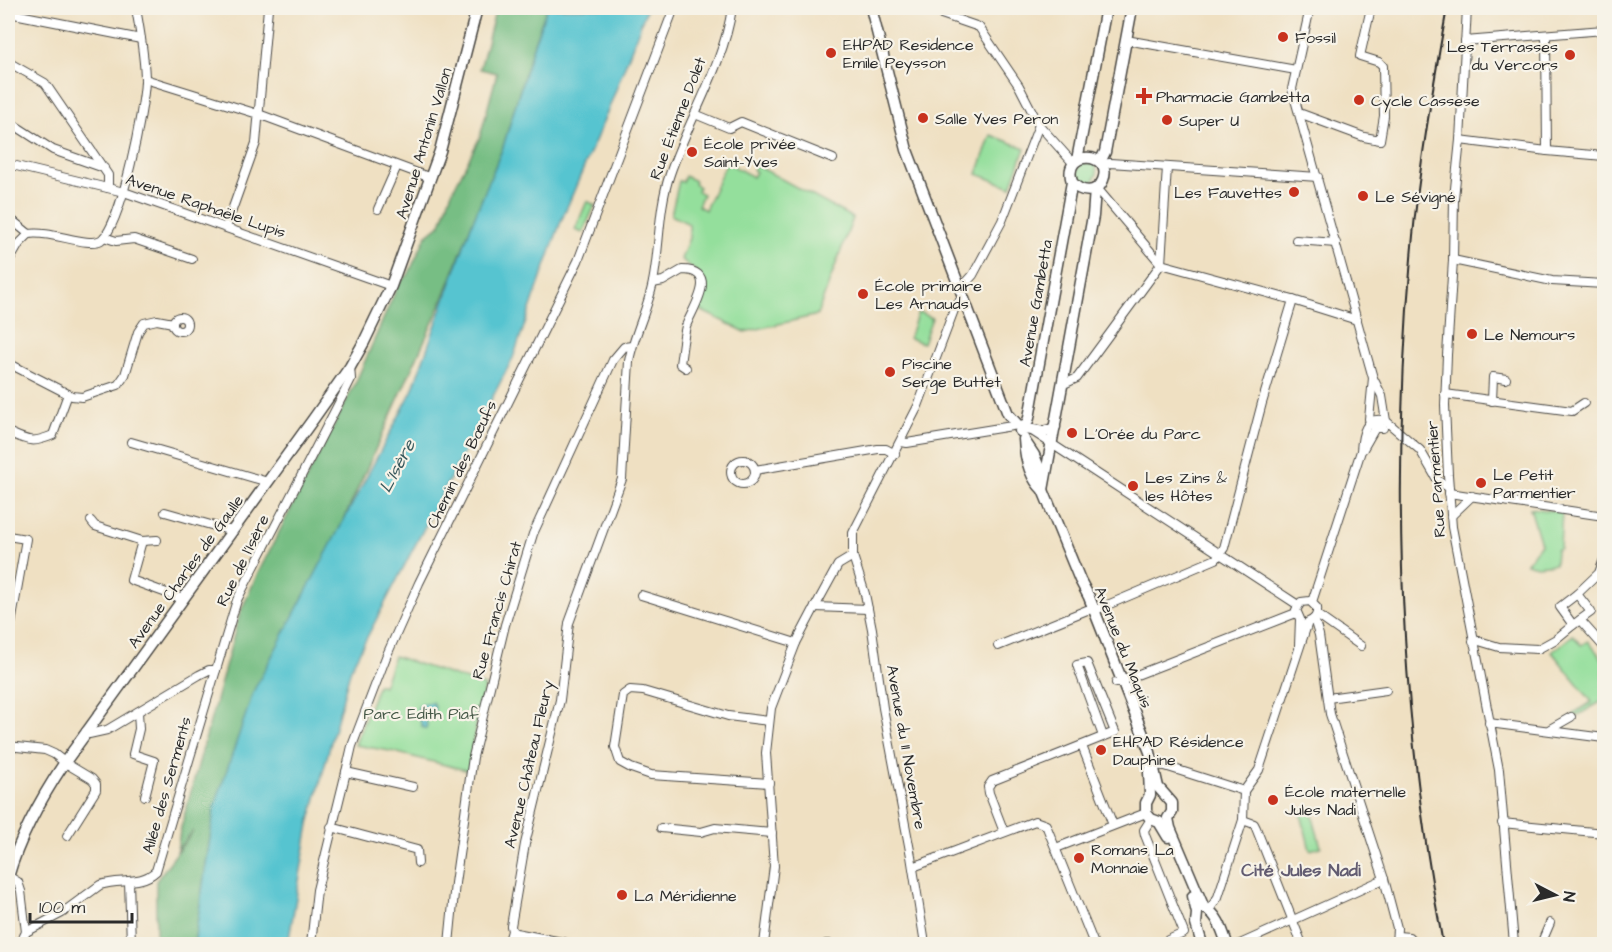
<svg xmlns="http://www.w3.org/2000/svg" width="1612" height="952" viewBox="0 0 1612 952" font-family="'Architects Daughter',sans-serif">
  <style>
    .green { fill: #94df9c; stroke: #608564; stroke-width: 1.5 }
    .forest { fill: #77be84; stroke: #517458; stroke-width: 1.5 }
    .water { fill: #57c4d0; stroke: #41787e; stroke-width: 1.5 }
    .lines { fill: none; stroke-linecap: round; stroke-linejoin: round }
    .minor-casing { stroke: #484642; stroke-width: 10 }
    .major-casing { stroke: #484642; stroke-width: 13 }
    .minor { stroke: #fff; stroke-width: 8 }
    .major { stroke: #fff; stroke-width: 10 }
    .rail { stroke: #2b2b2b; stroke-width: 2 }
    .poi-dot { fill: #c8321e; stroke: #f7f3e8; stroke-width: 2 }
    .labels { text-anchor: middle; stroke-width: 4.5; stroke-linejoin: round; paint-order: stroke }
    .poi-label { font-size: 16px; fill: #2b2b2b; stroke: #f7f3e8; text-anchor: start }
    .street-label { font-size: 16px; fill: #2b2b2b; stroke: #f7f3e8 }
    .park-label { font-size: 16px; fill: #455847; stroke: #f7f3e8 }
    .water-label { font-size: 18px; font-style: italic; fill: #38595d; stroke: #f7f3e8 }
    .neighbourhood-label { font-size: 18px; font-weight: bold; fill: #625c71; stroke: #f7f3e8 }
  </style>
  <rect width="100%" height="100%" fill="#f7f3e8"/>
  <filter id="ink" filterUnits="userSpaceOnUse"><feTurbulence type="fractalNoise" baseFrequency=".0167" numOctaves="2"/><feDisplacementMap in="SourceGraphic" scale="12" xChannelSelector="R" yChannelSelector="G"/><feConvolveMatrix kernelMatrix="1 2 1 2 8 2 1 2 1" color-interpolation-filters="sRGB"/></filter>
  <filter id="wash" filterUnits="userSpaceOnUse"><feTurbulence type="fractalNoise" baseFrequency=".008" numOctaves="4" result="noise"/><feDisplacementMap in="SourceGraphic" scale="24" xChannelSelector="R" yChannelSelector="G"/><feGaussianBlur stdDeviation="1.35" result="paint"/><feColorMatrix in="noise" values="0 0 0 0 0 0 0 0 0 0 0 0 0 0 0 0 0 1.4 0 .05"/><feComposite in="paint" operator="in"/></filter>
  <g filter="url(#wash)">
    <rect width="100%" height="100%" fill="#efe0c2"/>
    <g class="green">
      <polygon points="991,135 1025,148 1011,187 977,174"/>
      <polygon points="729,157 735,161 733,166 753,177 756,172 753,170 756,165 853,218 817,315 745,332 698,309 700,275 681,259 689,238 689,224 671,215 679,181 683,182 685,176 695,181 694,184 699,187 697,191 703,194 698,206 705,210"/>
      <path d="M1081,162L1096,165L1097,174L1092,183L1084,184C1076,177 1075,170 1081,162Z"/>
      <polygon points="587,201 595,205 583,233 575,230"/>
      <polygon points="918,312 932,318 923,343 909,338"/>
      <polygon points="1530,508 1562,512 1560,548 1556,550 1555,564 1537,566 1526,563 1541,544"/>
      <polygon points="1573,635 1581,645 1588,641 1604,661 1604,700 1573,718 1574,713 1592,702 1552,652"/>
      <polygon points="394,656 485,686 472,745 469,771 390,751 355,745 378,684 383,686"/>
      <polygon points="1310,807 1321,847 1310,850 1300,810"/>
    </g>
    <polygon class="forest" points="496,8 547,8 534,43 503,147 471,226 442,302 218,798 215,805 194,944 156,944 156,881 193,831 177,850 180,831 240,613 257,575 355,384 399,283 408,275 426,236 441,224 451,194 480,137 497,73 480,69"/>
    <g class="water">
      <polygon points="547,8 647,8 609,108 560,224 513,358 351,668 309,824 288,944 194,944 215,805 254,690 412,391 471,226 503,147 534,43"/>
      <polygon points="432,702 435,707 434,713 429,714 425,713 424,718 427,724 426,729 422,727 417,709 421,704"/>
    </g>
  </g>
  <g filter="url(#ink)">
    <g class="lines">
      <defs>
        <g id="minor">
          <polyline points="924,8 979,27 1019,86 1039,125 1074,164"/>
          <polyline points="1310,8 1292,89 1373,378 1382,396 1386,421 1420,450 1438,481 1448,487"/>
          <polyline points="1467,8 1460,140 1454,198 1453,260 1447,355 1445,405 1448,475 1452,527 1499,770 1514,944"/>
          <polyline points="8,18 9,13 141,39"/>
          <polyline points="1546,35 1547,151"/>
          <polyline points="1126,40 1296,70"/>
          <polyline points="1465,41 1604,30"/>
          <polyline points="8,62 45,83 108,175 108,188"/>
          <polyline points="145,79 261,115 431,178"/>
          <polyline points="1299,113 1364,137 1380,140 1384,116 1383,66 1379,62 1360,56 1371,8"/>
          <polyline points="695,114 729,128 741,122 833,159"/>
          <polyline points="8,121 53,150 104,168"/>
          <polyline points="1460,140 1547,151 1604,156"/>
          <polyline points="8,164 124,192 391,286"/>
          <polyline points="1101,164 1110,163 1318,177"/>
          <polyline points="1097,188 1161,264 1293,300 1357,320"/>
          <polyline points="378,209 397,166"/>
          <polyline points="8,217 29,234"/>
          <polyline points="226,227 256,143 268,8"/>
          <polyline points="104,237 116,241 134,239 192,259"/>
          <polyline points="1296,240 1336,243"/>
          <polyline points="1453,260 1552,281 1604,284"/>
          <path d="M8,263L19,244L29,234C50,230 88,248 101,240C122,225 144,108 145,81C145,57 140,32 136,8"/>
          <path d="M653,283L663,281L682,270C721,270 692,309 686,326C683,338 682,351 680,364L686,368"/>
          <polyline points="959,287 965,284 973,275 1002,221 1039,125"/>
          <circle cx="180" cy="324" r="7"/>
          <polyline points="8,363 72,396 82,397 118,385 125,375 138,332 144,323 157,320 173,323"/>
          <polyline points="1373,378 1369,419 1370,422 1381,428"/>
          <polyline points="1062,385 1077,378 1161,264 1167,167"/>
          <polyline points="1445,394 1572,411 1584,403"/>
          <polyline points="1492,401 1493,377 1506,379"/>
          <polyline points="1032,431 1298,605"/>
          <path d="M8,432C28,441 32,444 53,435L68,394"/>
          <polyline points="131,442 268,482"/>
          <polyline points="901,442 907,443 1018,425"/>
          <polyline points="1363,449 1375,428 1383,428"/>
          <circle cx="743" cy="472" r="12"/>
          <polyline points="755,470 878,449 886,449 895,454"/>
          <polyline points="1449,493 1604,516"/>
          <polyline points="165,512 232,531"/>
          <polyline points="1451,516 1472,496"/>
          <polyline points="91,521 95,526 142,541 157,540"/>
          <polyline points="8,536 26,539 8,641"/>
          <polyline points="142,541 131,580 183,599"/>
          <polygon points="1577,594 1591,612 1573,625 1560,607"/>
          <polyline points="1577,594 1599,573 1604,559"/>
          <polyline points="641,595 796,643"/>
          <path d="M1312,602L1361,451C1362,435 1365,415 1386,421"/>
          <polyline points="815,607 868,609"/>
          <polyline points="1317,615 1361,646"/>
          <polyline points="1314,619 1319,635 1330,714 1384,879 1397,928 1396,944"/>
          <polyline points="1580,620 1604,647"/>
          <polyline points="1473,642 1479,641 1499,647 1538,649 1556,639 1573,625"/>
          <polyline points="998,646 1087,610 1098,609 1216,559 1224,548 1262,403 1293,300"/>
          <polyline points="1116,683 1296,613"/>
          <polyline points="1328,698 1386,690"/>
          <polyline points="138,712 139,729 133,754 154,761 145,796"/>
          <polyline points="1489,723 1604,738"/>
          <polyline points="1550,729 1571,717"/>
          <polyline points="86,731 89,734 107,730 199,675 209,670 216,670 237,600 343,395 351,379 350,367"/>
          <polyline points="8,746 45,750 54,754 67,764 92,779 96,784 96,790 67,836"/>
          <polyline points="1082,746 1113,825"/>
          <polyline points="1149,765 1165,766 1244,791"/>
          <polyline points="346,772 413,787"/>
          <polyline points="769,783 651,775 631,768 620,762 615,747 623,695 630,690 643,691 728,716 769,721"/>
          <polyline points="1151,819 1144,830 1145,835 1184,933 1168,940 1170,944"/>
          <polyline points="1243,820 1254,824 1256,828 1302,944"/>
          <polyline points="1502,823 1604,833"/>
          <polyline points="331,827 417,850 418,863"/>
          <polyline points="661,828 701,832 715,828 772,833"/>
          <polyline points="1004,832 989,793 988,787 992,781 1115,732 1087,663 1077,665 1103,736"/>
          <polyline points="1056,848 1146,813"/>
          <polyline points="913,867 1035,821 1046,825 1094,944"/>
          <polyline points="8,876 18,882 21,891 26,932 20,944"/>
          <polyline points="129,881 131,944"/>
          <path d="M1209,910L1218,897L1243,820L1244,791L1259,770L1308,622C1315,620 1318,615 1317,608L1310,601L1301,602L1296,610L1300,619L1299,646"/>
          <polyline points="512,931 516,933 572,944"/>
          <path d="M26,932L62,913L100,885C120,878 140,886 156,871L216,670"/>
          <polyline points="1398,936 1409,937 1415,944"/>
          <polyline points="311,944 317,890 346,772 352,746 386,657 419,583 578,261 674,8"/>
          <polyline points="449,944 455,883 473,757 505,625 533,534 613,360 624,347 632,346"/>
          <path d="M508,944L512,931L511,926L525,844L560,700L569,623L622,479L629,361C634,334 648,309 653,282C660,247 658,208 670,174C688,120 724,65 732,8"/>
          <polyline points="764,944 774,866 766,753 771,708 796,643 815,607 838,565 853,556"/>
          <polyline points="826,944 829,944"/>
          <polyline points="925,944 911,856 883,708 872,629 865,594 853,556 853,533 918,406 954,310 963,295"/>
          <polyline points="1240,944 1384,879"/>
          <polyline points="1541,944 1550,923"/>
        </g>
        <g id="major">
          <polyline points="871,8 907,150 1008,414 1018,425"/>
          <polyline points="1077,160 1106,8"/>
          <polyline points="1100,162 1105,152 1132,8"/>
          <path d="M1025,428L1029,418L1072,182C1061,148 1114,152 1103,180C1097,195 1080,193 1072,182"/>
          <path d="M1020,431C1033,425 1041,438 1055,427"/>
          <path d="M1024,439C1025,457 1029,477 1043,490L1080,580L1089,597L1150,752L1158,787L1172,803V812L1168,818L1170,828L1204,908C1217,912 1223,932 1227,944"/>
          <polyline points="1026,443 1034,455 1044,480"/>
          <polyline points="1043,490 1093,216 1095,189"/>
          <polyline points="1149,772 1150,795 1146,803 1146,813 1151,819 1159,822 1168,837"/>
          <path d="M8,877C20,835 41,798 65,762L314,418L350,367L364,342L391,286L440,151L477,8"/>
          <polyline points="1193,896 1197,913 1196,924 1202,944"/>
        </g>
      </defs>
      <use href="#minor" class="minor-casing"/>
      <use href="#major" class="major-casing"/>
      <use href="#minor" class="minor"/>
      <use href="#major" class="major"/>
      <path class="rail" d="M1443,944C1399,715 1391,479 1412,246C1419,166 1433,87 1447,8"/>
    </g>
  </g>
  <g class="poi-dot">
    <circle cx="1283" cy="37" r="6"/>
    <circle cx="831" cy="53" r="6"/>
    <circle cx="1570" cy="55" r="6"/>
    <path d="M1141 87h6v6h6v6h-6v6h-6v-6h-6v-6h6z"/>
    <circle cx="1359" cy="100" r="6"/>
    <circle cx="923" cy="118" r="6"/>
    <circle cx="1167" cy="120" r="6"/>
    <circle cx="692" cy="152" r="6"/>
    <circle cx="1294" cy="192" r="6"/>
    <circle cx="1363" cy="196" r="6"/>
    <circle cx="863" cy="294" r="6"/>
    <circle cx="1472" cy="334" r="6"/>
    <circle cx="890" cy="372" r="6"/>
    <circle cx="1072" cy="433" r="6"/>
    <circle cx="1481" cy="483" r="6"/>
    <circle cx="1133" cy="486" r="6"/>
    <circle cx="1101" cy="750" r="6"/>
    <circle cx="1273" cy="800" r="6"/>
    <circle cx="1079" cy="858" r="6"/>
    <circle cx="622" cy="895" r="6"/>
  </g>
  <g class="labels">
    <g class="poi-label">
      <text x="1295" y="43">Fossil</text>
      <text x="843" y="50">EHPAD Residence<tspan x="843" dy="18">Emile Peysson</tspan></text>
      <text x="1558" y="52" text-anchor="end">Les Terrasses<tspan x="1558" dy="18">du Vercors</tspan></text>
      <text x="1156" y="102">Pharmacie Gambetta</text>
      <text x="1371" y="106">Cycle Cassese</text>
      <text x="935" y="124">Salle Yves Peron</text>
      <text x="1179" y="126">Super U</text>
      <text x="704" y="149">École privée<tspan x="704" dy="18">Saint-Yves</tspan></text>
      <text x="1282" y="198" text-anchor="end">Les Fauvettes</text>
      <text x="1375" y="202">Le Sévigné</text>
      <text x="875" y="291">École primaire<tspan x="875" dy="18">Les Arnauds</tspan></text>
      <text x="1484" y="340">Le Nemours</text>
      <text x="902" y="369">Piscine<tspan x="902" dy="18">Serge Buttet</tspan></text>
      <text x="1084" y="439">L'Orée du Parc</text>
      <text x="1493" y="480">Le Petit<tspan x="1493" dy="18">Parmentier</tspan></text>
      <text x="1145" y="483">Les Zins &amp;<tspan x="1145" dy="18">les Hôtes</tspan></text>
      <text x="1113" y="747">EHPAD Résidence<tspan x="1113" dy="18">Dauphine</tspan></text>
      <text x="1285" y="797">École maternelle<tspan x="1285" dy="18">Jules Nadi</tspan></text>
      <text x="1091" y="855">Romans La<tspan x="1091" dy="18">Monnaie</tspan></text>
      <text x="634" y="901">La Méridienne</text>
    </g>
    <g class="street-label">
      <text transform="translate(677 118) rotate(-69)" y="6">Rue Étienne Dolet</text>
      <text transform="translate(423 143) rotate(-73)" y="6">Avenue Antonin Vallon</text>
      <text transform="translate(206 205) rotate(19)" y="6">Avenue Raphaële Lupis</text>
      <text transform="translate(1035 303) rotate(-80)" y="6">Avenue Gambetta</text>
      <text transform="translate(461 464) rotate(-64)" y="6">Chemin des Bœufs</text>
      <text transform="translate(1435 479) rotate(-94)" y="6">Rue Parmentier</text>
      <text transform="translate(242 560) rotate(-64)" y="6">Rue de l'Isère</text>
      <text transform="translate(185 571) rotate(-54)" y="6">Avenue Charles de Gaulle</text>
      <text transform="translate(496 610) rotate(-74)" y="6">Rue Francis Chirat</text>
      <text transform="translate(1124 647) rotate(68)" y="6">Avenue du Maquis</text>
      <text transform="translate(907 747) rotate(80)" y="6">Avenue du 11 Novembre</text>
      <text transform="translate(528 764) rotate(-77)" y="6">Avenue Château Fleury</text>
      <text transform="translate(166 785) rotate(-74)" y="6">Allée des Serments</text>
    </g>
    <g class="park-label">
      <text x="421" y="719">Parc Edith Piaf</text>
    </g>
    <g class="water-label">
      <text transform="translate(397 466) rotate(-62)" y="6">L'Isère</text>
    </g>
    <g class="neighbourhood-label">
      <text x="1301" y="876">Cité Jules Nadi</text>
    </g>
  </g>
  <rect width="1612" height="952" fill="none" stroke="#f7f3e8" stroke-width="30"/>
  <g transform="translate(1555 895) rotate(97)" stroke="#f7f3e8" stroke-width="4.5" paint-order="stroke">
  <path d="M0-4.5L10 22L0 15L-10 22Z" fill="#2b2b2b"/>
  <text y="-9" font-size="16" font-weight="bold" text-anchor="middle" fill="#2b2b2b">N</text>
  </g>
  <path d="M30 913v9h102v-9" fill="none" stroke="#2b2b2b" stroke-width="3"/>
  <text x="39" y="913" font-size="18" fill="#2b2b2b" stroke="#f7f3e8" stroke-width="4.5" paint-order="stroke">100 m</text>
</svg>
